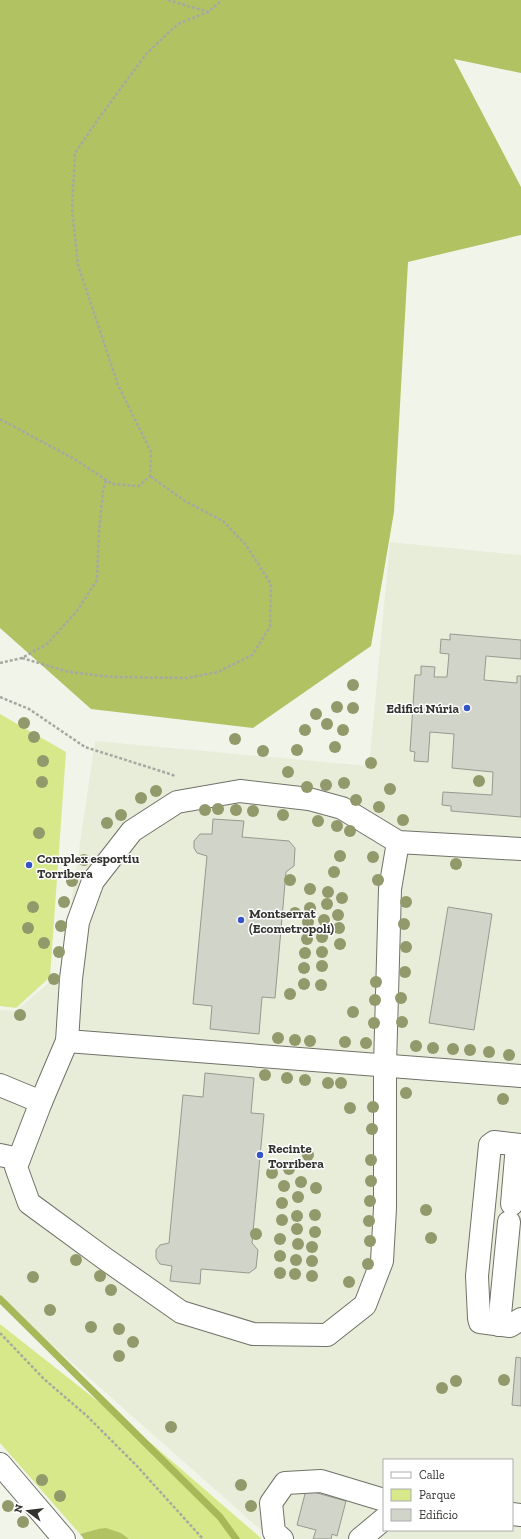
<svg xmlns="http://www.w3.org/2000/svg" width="521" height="1539" viewBox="0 0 521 1539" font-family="'Zilla Slab',serif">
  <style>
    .built { fill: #e8edda; fill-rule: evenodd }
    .green { fill: #d6e88a }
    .forest { fill: #b1c263 }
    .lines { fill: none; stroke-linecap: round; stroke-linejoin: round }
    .stream { stroke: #a7b858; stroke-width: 7 }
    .building { fill: #d1d4c9; stroke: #96998e }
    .minor-casing { stroke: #707268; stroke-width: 24 }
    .path { stroke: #a7a9a0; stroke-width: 2.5; stroke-dasharray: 3 2; stroke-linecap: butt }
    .minor { stroke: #fff; stroke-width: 22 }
    .tree { fill: #92996a }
    .poi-dot { fill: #3554c5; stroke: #fff; stroke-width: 1.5 }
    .labels { text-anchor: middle; stroke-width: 3; stroke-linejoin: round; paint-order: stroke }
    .poi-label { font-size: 13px; font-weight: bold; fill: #32332f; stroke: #fff; text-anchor: start }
  </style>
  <rect width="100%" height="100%" fill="#f1f4e9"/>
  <path class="built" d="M390,542L521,555V1539H271L0,1299V1010L16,1011L61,972L95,741L369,766ZM384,1460H512V1530H384Z"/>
  <g class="green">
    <polygon points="0,714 66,752 50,977 16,1008 0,1006"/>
    <polygon points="0,1324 152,1444 262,1539 129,1539 121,1533 98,1529 80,1534 0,1443"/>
  </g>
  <g class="forest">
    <polygon points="0,0 521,0 521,73 454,59 521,187 521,235 408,262 394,512 371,646 253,728 91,709 0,628"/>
    <polygon points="106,1528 121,1533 129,1539 84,1539 80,1534 98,1529"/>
  </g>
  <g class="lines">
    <polyline class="stream" points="0,1299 220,1517 236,1539"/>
  </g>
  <g class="building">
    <polygon points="450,634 521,640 521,659 486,656 484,680 517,683 517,676 521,676 521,817 451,811 451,806 442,805 443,792 492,795 493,772 452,768 454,734 430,732 428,762 414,761 415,752 410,751 415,675 421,675 421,666 435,667 434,677 447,677 449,654 440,653 441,639 450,640"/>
    <polygon points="213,819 244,821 242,837 289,841 295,848 294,866 286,872 275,998 262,997 259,1034 210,1029 212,1006 193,1004 207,856 197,853 194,848 194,841 200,834 212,834"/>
    <polygon points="448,907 492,914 474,1030 429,1023"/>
    <polygon points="205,1073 254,1078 251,1113 264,1114 252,1243 258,1250 256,1268 249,1273 201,1269 200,1284 170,1281 172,1266 160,1264 156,1258 156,1250 160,1245 169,1243 183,1095 203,1097"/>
    <polygon points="516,1357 521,1358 521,1406 512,1405"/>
    <polygon points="306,1490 346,1501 337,1536 332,1534 331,1539 313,1539 316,1530 297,1525"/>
  </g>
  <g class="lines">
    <defs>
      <g id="minor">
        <polyline points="398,842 390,889 385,1065 385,1208 382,1261 365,1305 327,1335 253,1334 181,1312 104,1258 29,1203 16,1167 41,1102 67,1041 71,979 78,922 93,881 132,831 177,802 240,791 309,799 342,808 398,842 521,849"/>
        <polyline points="67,1041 521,1076"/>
        <polyline points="0,1085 41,1102"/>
        <polyline points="521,1145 494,1142 490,1145 477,1276 479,1318 480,1322 510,1326 521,1319"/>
        <polyline points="0,1155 19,1159"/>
        <polyline points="512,1204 517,1145"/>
        <polyline points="499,1325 509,1222"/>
        <polyline points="0,1464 64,1539"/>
        <polyline points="512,1514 521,1515"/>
        <polyline points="282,1539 274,1532 271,1503 285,1483 321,1481 384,1500"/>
        <polyline points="360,1539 384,1519"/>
      </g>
    </defs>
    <use href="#minor" class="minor-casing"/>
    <g class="path">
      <polyline points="168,0 208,12"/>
      <polyline points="0,419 76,460 112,484 139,486 150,476 151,452 118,385 78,265 72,209 75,153 97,121 146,54 178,24 208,12 222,0"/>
      <polyline points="22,658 69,672 112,677 187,678 218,672 252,655 270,627 271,584 246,545 223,521 185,501 150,476"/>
      <polyline points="0,663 22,658 47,644 77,611 97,580 99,531 103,491 106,480"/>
      <polyline points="0,697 29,709 85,747 173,775 175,778"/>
      <polyline points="0,1333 44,1379 87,1416 136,1465 203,1539"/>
    </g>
    <use href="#minor" class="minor"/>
  </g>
  <g class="tree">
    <circle cx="353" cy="685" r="6"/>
    <circle cx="337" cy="707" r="6"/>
    <circle cx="353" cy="708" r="6"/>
    <circle cx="316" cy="714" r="6"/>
    <circle cx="24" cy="723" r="6"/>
    <circle cx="327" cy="724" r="6"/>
    <circle cx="305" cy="730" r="6"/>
    <circle cx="343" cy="730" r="6"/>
    <circle cx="34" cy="737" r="6"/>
    <circle cx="235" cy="739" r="6"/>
    <circle cx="335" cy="747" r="6"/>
    <circle cx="297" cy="750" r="6"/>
    <circle cx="263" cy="751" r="6"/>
    <circle cx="43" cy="761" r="6"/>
    <circle cx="371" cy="763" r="6"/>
    <circle cx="288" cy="772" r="6"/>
    <circle cx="479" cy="781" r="6"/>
    <circle cx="42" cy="782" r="6"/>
    <circle cx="344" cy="783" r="6"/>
    <circle cx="326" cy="785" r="6"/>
    <circle cx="307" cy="787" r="6"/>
    <circle cx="390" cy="789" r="6"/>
    <circle cx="156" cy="791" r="6"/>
    <circle cx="141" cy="798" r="6"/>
    <circle cx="356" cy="800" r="6"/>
    <circle cx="379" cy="807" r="6"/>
    <circle cx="218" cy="809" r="6"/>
    <circle cx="205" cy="810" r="6"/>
    <circle cx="236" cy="810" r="6"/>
    <circle cx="253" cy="811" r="6"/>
    <circle cx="121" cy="815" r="6"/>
    <circle cx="283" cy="815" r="6"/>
    <circle cx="403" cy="820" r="6"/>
    <circle cx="318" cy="821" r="6"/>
    <circle cx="107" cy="823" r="6"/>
    <circle cx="337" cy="826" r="6"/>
    <circle cx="350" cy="831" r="6"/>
    <circle cx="39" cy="833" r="6"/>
    <circle cx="340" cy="856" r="6"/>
    <circle cx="373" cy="857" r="6"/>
    <circle cx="84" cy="860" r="6"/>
    <circle cx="456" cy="864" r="6"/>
    <circle cx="334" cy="872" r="6"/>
    <circle cx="290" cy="880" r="6"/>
    <circle cx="378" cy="880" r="6"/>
    <circle cx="72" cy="881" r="6"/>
    <circle cx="310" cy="889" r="6"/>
    <circle cx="328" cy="892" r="6"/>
    <circle cx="342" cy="898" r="6"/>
    <circle cx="64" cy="902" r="6"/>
    <circle cx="406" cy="902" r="6"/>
    <circle cx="327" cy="904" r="6"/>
    <circle cx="33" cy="907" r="6"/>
    <circle cx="310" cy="908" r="6"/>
    <circle cx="295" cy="913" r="6"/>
    <circle cx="338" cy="915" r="6"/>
    <circle cx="324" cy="920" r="6"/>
    <circle cx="308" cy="922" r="6"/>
    <circle cx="404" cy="924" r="6"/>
    <circle cx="61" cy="926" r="6"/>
    <circle cx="28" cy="928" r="6"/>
    <circle cx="339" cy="928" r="6"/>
    <circle cx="322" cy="937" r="6"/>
    <circle cx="307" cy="939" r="6"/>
    <circle cx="44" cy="943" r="6"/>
    <circle cx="340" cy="944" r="6"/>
    <circle cx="406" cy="947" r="6"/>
    <circle cx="59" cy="952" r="6"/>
    <circle cx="322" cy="952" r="6"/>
    <circle cx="305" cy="953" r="6"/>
    <circle cx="322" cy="966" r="6"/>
    <circle cx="304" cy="968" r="6"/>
    <circle cx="405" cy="972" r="6"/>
    <circle cx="54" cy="979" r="6"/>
    <circle cx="376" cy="982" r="6"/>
    <circle cx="304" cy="984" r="6"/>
    <circle cx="321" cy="985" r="6"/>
    <circle cx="290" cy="994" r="6"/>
    <circle cx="401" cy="998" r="6"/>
    <circle cx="375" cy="1000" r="6"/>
    <circle cx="353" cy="1012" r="6"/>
    <circle cx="20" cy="1015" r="6"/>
    <circle cx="402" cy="1022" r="6"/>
    <circle cx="374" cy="1023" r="6"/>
    <circle cx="278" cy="1038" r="6"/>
    <circle cx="295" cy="1040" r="6"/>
    <circle cx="310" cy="1041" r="6"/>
    <circle cx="345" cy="1042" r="6"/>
    <circle cx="366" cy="1043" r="6"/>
    <circle cx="416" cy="1046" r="6"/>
    <circle cx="433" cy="1048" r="6"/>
    <circle cx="453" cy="1049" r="6"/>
    <circle cx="470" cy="1050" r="6"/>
    <circle cx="489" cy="1052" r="6"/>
    <circle cx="509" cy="1055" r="6"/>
    <circle cx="265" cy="1075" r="6"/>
    <circle cx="287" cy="1078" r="6"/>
    <circle cx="305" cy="1080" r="6"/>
    <circle cx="328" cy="1083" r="6"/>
    <circle cx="341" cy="1083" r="6"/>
    <circle cx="406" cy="1093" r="6"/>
    <circle cx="503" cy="1099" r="6"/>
    <circle cx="373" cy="1107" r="6"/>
    <circle cx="350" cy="1108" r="6"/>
    <circle cx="372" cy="1129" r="6"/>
    <circle cx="308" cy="1155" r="6"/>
    <circle cx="371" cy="1160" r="6"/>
    <circle cx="289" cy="1169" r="6"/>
    <circle cx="272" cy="1173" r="6"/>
    <circle cx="371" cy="1181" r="6"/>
    <circle cx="301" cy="1182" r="6"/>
    <circle cx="284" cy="1186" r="6"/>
    <circle cx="316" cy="1188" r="6"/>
    <circle cx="298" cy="1197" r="6"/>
    <circle cx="370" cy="1201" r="6"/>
    <circle cx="282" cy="1203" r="6"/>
    <circle cx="426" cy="1210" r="6"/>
    <circle cx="315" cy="1215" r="6"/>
    <circle cx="297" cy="1216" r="6"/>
    <circle cx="282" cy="1220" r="6"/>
    <circle cx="369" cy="1221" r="6"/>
    <circle cx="297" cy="1229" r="6"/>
    <circle cx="315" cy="1232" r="6"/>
    <circle cx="256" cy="1234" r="6"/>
    <circle cx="431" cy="1238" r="6"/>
    <circle cx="280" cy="1239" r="6"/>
    <circle cx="370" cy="1241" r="6"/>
    <circle cx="298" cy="1244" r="6"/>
    <circle cx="312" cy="1247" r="6"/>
    <circle cx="280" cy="1256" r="6"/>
    <circle cx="76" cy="1260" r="6"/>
    <circle cx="296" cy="1260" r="6"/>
    <circle cx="312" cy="1261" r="6"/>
    <circle cx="368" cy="1264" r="6"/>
    <circle cx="280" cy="1273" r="6"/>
    <circle cx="295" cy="1274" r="6"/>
    <circle cx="100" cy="1276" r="6"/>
    <circle cx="312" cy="1276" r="6"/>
    <circle cx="33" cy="1277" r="6"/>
    <circle cx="349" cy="1282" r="6"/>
    <circle cx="111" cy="1290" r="6"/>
    <circle cx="50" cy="1310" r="6"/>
    <circle cx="91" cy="1327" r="6"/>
    <circle cx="119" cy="1329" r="6"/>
    <circle cx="133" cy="1342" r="6"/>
    <circle cx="119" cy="1356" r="6"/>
    <circle cx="504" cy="1380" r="6"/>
    <circle cx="456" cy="1381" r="6"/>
    <circle cx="442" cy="1388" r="6"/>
    <circle cx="171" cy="1427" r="6"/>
    <circle cx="42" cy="1480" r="6"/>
    <circle cx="241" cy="1485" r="6"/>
    <circle cx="60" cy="1496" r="6"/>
    <circle cx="8" cy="1506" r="6"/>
    <circle cx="251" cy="1506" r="6"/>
    <circle cx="23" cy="1522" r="6"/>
  </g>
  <g class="poi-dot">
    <circle cx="467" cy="708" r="4"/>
    <circle cx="29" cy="865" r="4"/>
    <circle cx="241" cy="920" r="4"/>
    <circle cx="260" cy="1155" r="4"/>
  </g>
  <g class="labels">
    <g class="poi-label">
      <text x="459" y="713" text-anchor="end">Edifici Núria</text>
      <text x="37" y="863">Complex esportiu<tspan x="37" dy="15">Torribera</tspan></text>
      <text x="249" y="918">Montserrat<tspan x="249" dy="15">(Ecometropoli)</tspan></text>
      <text x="268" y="1153">Recinte<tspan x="268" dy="15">Torribera</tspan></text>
    </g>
  </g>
  <rect x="383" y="1459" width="130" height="72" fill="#ffffff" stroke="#adadac"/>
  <rect x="391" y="1472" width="20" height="6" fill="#ffffff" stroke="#adadac"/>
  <text x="419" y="1479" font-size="12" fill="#32332f">Calle</text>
  <rect x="391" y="1489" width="20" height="12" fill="#d6e88a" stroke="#adadac"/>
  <text x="419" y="1499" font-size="12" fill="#32332f">Parque</text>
  <rect x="391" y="1509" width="20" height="12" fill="#d1d4c9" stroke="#adadac"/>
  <text x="419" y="1519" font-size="12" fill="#32332f">Edificio</text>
  <g transform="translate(28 1511) rotate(285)" stroke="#ffffff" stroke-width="3" paint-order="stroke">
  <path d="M0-3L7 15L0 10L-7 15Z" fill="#32332f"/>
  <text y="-6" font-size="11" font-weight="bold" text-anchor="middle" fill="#32332f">N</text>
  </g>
</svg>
